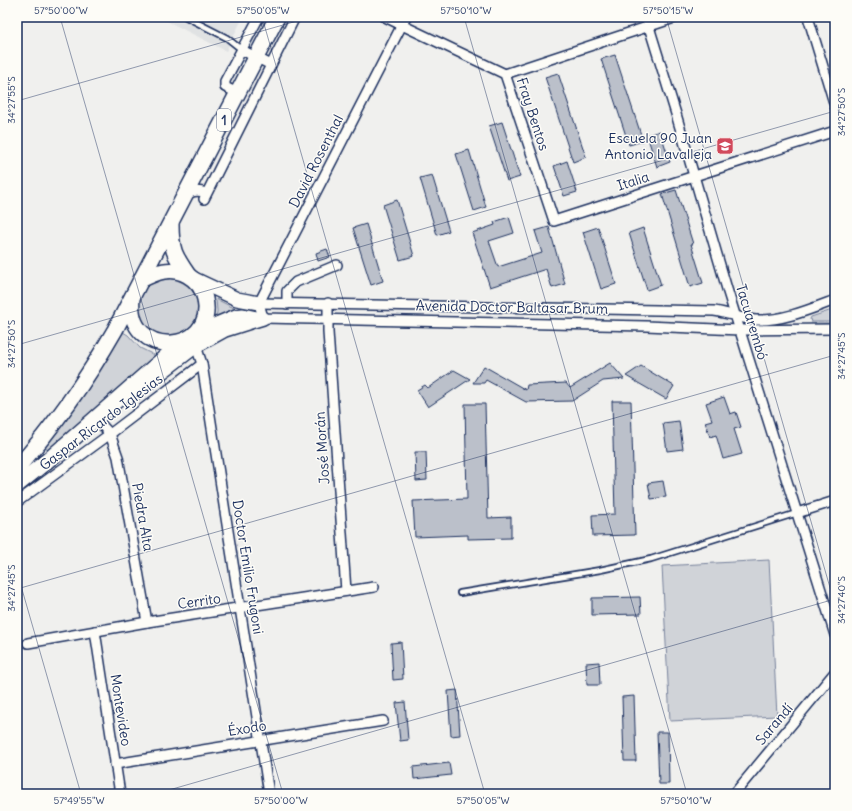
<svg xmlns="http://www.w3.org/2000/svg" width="852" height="811" viewBox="0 0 852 811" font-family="Delius,sans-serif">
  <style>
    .built { fill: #e0e2e3 }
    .green { fill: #d0d3d8; stroke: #76819b }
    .building { fill: #bbc0ca; stroke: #1b2f5e }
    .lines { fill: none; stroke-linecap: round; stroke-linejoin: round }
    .lane-casing { stroke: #1b2f5e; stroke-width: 8 }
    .street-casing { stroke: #1b2f5e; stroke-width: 12 }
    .secondary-casing { stroke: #1b2f5e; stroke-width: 16 }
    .primary-casing { stroke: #1b2f5e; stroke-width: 18 }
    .lane { stroke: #fdfcf7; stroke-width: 4.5 }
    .street { stroke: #fdfcf7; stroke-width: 9 }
    .secondary { stroke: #fdfcf7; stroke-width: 13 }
    .primary { stroke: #fdfcf7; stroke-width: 15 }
    .ticks { fill: none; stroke: #1b2f5e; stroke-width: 1; stroke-opacity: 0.45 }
    .labels { text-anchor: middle; stroke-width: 3; stroke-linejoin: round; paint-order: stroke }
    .shield { fill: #fdfcf7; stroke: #5f6c8c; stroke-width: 1 }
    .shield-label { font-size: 13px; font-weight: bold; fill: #1b2f5e }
    .street-label { font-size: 14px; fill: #1b2f5e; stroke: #fdfcf7 }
    .poi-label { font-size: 14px; fill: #1b2f5e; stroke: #fdfcf7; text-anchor: end }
    .neatline { fill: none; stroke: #1b2f5e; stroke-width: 1.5 }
    .ticks-label { font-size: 10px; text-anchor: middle; fill: #1b2f5e }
  </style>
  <rect width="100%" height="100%" fill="#f0f0ee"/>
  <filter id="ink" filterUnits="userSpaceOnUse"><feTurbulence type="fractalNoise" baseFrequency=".025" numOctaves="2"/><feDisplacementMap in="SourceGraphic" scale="8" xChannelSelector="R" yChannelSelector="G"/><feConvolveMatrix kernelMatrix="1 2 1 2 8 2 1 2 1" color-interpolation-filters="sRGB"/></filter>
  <g filter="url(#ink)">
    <polygon class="built" points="159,17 243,17 226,51"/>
    <g class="green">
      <path d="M167,278C191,280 209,304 193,325C191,327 190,331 187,332C182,335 175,337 169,339L145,328L137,309L140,296L148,285L160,279Z"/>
      <polygon points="216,299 236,309 216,319 217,311"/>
      <polygon points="835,309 835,322 811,322 810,319 811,317"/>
      <path d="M123,332L128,335L140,348L156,356L49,451C46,449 45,447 46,444L121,333Z"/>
      <polygon points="769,560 777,716 670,721 662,566"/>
    </g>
    <g class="building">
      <polygon points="615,55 643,141 629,145 601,59"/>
      <polygon points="558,73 586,157 573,162 545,77"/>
      <polygon points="502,122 520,177 507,181 489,126"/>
      <polygon points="660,131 670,162 657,167 647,135"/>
      <polygon points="469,150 486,207 474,211 456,154"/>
      <polygon points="567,161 577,192 564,196 554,166"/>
      <polygon points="432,175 449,231 437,235 420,178"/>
      <polygon points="676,190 693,244 691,244 703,283 690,287 662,194"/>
      <polygon points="397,200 414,256 400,260 383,205"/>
      <polygon points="509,217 514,233 489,241 498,267 542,253 535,231 549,227 565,284 552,288 546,269 490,287 472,233 495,225 494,222"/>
      <polygon points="366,224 383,281 371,285 353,228"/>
      <polygon points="598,227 616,284 601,289 583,232"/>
      <polygon points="643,228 661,285 647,290 629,233"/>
      <polygon points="327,249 330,257 318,261 316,253"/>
      <polygon points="610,363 624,379 603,381 572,401 526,402 486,380 484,383 473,383 484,366 526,390 527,385 566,383 570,388"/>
      <polygon points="641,366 674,386 666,399 626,376"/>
      <polygon points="454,370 470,379 428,407 417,390 425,385 428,388"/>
      <polygon points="724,397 730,414 736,412 741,427 734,429 742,454 723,459 716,435 710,437 705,422 712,420 706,403"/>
      <polygon points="612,401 631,401 635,535 593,536 592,515 615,514"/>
      <polygon points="465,404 485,404 488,518 511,517 511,538 468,539 468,535 415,537 413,501 467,499"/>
      <polygon points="679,421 683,449 667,451 663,423"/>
      <polygon points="415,452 426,452 427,480 416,481"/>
      <polygon points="663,481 666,497 651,499 648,483"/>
      <polygon points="640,597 641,614 592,615 592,598"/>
      <polygon points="401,642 403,679 393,680 391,643"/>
      <polygon points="599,662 600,685 587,685 586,663"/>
      <polygon points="457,690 460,735 451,736 448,691"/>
      <polygon points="634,696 636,761 624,761 622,697"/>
      <polygon points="405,702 408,740 400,741 396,703"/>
      <polygon points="657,732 668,732 669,784 659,784"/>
      <polygon points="449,763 451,775 414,779 413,767"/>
    </g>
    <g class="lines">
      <defs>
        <g id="lane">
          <polyline points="186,17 227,38 242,50"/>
          <polyline points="460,593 600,570 651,559 797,513"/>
        </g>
        <g id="street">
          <polyline points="385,17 505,74 554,221 835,131"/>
          <polyline points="406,17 259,303 263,318 646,326 740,330 835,329"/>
          <polyline points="646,17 676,114 727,289 835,635"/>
          <polyline points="808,17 835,106"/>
          <polyline points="242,50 271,65"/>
          <polyline points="505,74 677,17"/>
          <polyline points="238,93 225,87 225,81 259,17"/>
          <path d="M185,197C191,190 198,190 206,193"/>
          <polyline points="204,199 295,17"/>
          <path d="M259,303L714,311C728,313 742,319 756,320C783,321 811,309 835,300"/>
          <polyline points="328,303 328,332 346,591"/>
          <polyline points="287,304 287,291 296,282 337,265"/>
          <polyline points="196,346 202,364 269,794"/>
          <polyline points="98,421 110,434 118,457 147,622"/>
          <polyline points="17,502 110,434 202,364"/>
          <polyline points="797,513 835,501"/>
          <polyline points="95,631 120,794"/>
          <polyline points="28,643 147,622 374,587"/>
          <polyline points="115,764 383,721"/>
          <polyline points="734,794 835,672"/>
        </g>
        <g id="secondary">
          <polyline points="192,278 237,299 259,303"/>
          <polyline points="195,333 236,316 243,315 257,318"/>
          <polyline points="131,396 196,346 225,330 263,318"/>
        </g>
        <g id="primary">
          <path d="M171,224C171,249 174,255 188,275"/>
          <path d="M132,298C125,362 217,354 205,299C203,289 196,280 187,275C171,266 156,272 141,280"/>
          <path d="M17,468C55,425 87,379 115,330L277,17"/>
          <polyline points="17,485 53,456 185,340"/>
        </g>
      </defs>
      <use href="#lane" class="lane-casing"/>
      <use href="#street" class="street-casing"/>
      <use href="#secondary" class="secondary-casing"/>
      <use href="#primary" class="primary-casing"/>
      <use href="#lane" class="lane"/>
      <use href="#street" class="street"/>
      <use href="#secondary" class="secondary"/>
      <use href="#primary" class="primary"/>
    </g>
  </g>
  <path class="ticks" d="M60,17L283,794M262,17L485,794M464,17L687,794M666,17L835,605M17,101L311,17M17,345L835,111M17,572L81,794M17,589L835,355M155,794L835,599"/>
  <defs>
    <symbol id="school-square" viewBox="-11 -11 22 22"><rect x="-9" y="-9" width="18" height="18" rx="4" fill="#d1495b" stroke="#fdfcf7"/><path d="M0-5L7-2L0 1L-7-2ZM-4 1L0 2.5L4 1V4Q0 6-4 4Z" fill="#fff"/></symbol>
  </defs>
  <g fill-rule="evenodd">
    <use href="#school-square" x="715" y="136" width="20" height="20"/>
  </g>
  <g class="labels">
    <rect class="shield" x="217" y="109" width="14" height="22" rx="3"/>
    <g class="shield-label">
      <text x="224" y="125">1</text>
    </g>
    <g class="street-label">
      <text transform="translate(533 114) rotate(72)" y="5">Fray Bentos</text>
      <text transform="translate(316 161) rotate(-63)" y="5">David Rosenthal</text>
      <text transform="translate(633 181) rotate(-18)" y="5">Italia</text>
      <text transform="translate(512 307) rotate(1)" y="5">Avenida Doctor Baltasar Brum</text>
      <text transform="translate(752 322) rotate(73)" y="5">Tacuarembó</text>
      <text transform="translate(101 422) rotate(-37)" y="5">Gaspar Ricardo Iglesias</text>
      <text transform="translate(322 448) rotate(-94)" y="5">José Morán</text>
      <text transform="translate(143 517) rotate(80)" y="5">Piedra Alta</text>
      <text transform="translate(248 567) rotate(81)" y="5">Doctor Emilio Frugoni</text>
      <text transform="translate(199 601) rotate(-8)" y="5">Cerrito</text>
      <text transform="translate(121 710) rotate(81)" y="5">Montevideo</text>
      <text transform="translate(774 724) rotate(-50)" y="5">Sarandí</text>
      <text transform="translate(247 728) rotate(-9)" y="5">Éxodo</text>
    </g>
    <g class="poi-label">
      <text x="712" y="143">Escuela 90 Juan<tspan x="712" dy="16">Antonio Lavalleja</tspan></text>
    </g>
  </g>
  <rect width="852" height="811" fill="none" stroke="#fdfcf7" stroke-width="44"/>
  <rect x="22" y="22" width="808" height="767" class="neatline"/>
  <g class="ticks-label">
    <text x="61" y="14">57°50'00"W</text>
    <text x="263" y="14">57°50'05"W</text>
    <text x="466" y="14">57°50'10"W</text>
    <text x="668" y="14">57°50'15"W</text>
    <text transform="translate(11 100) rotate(-90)" y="4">34°27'55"S</text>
    <text transform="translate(841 112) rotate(-90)" y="4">34°27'50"S</text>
    <text transform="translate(11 344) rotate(-90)" y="4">34°27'50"S</text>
    <text transform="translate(841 356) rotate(-90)" y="4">34°27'45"S</text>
    <text transform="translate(11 588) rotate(-90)" y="4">34°27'45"S</text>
    <text transform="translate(841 600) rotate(-90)" y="4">34°27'40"S</text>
    <text x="79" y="804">57°49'55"W</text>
    <text x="281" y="804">57°50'00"W</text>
    <text x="483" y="804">57°50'05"W</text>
    <text x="686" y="804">57°50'10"W</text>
  </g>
</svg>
